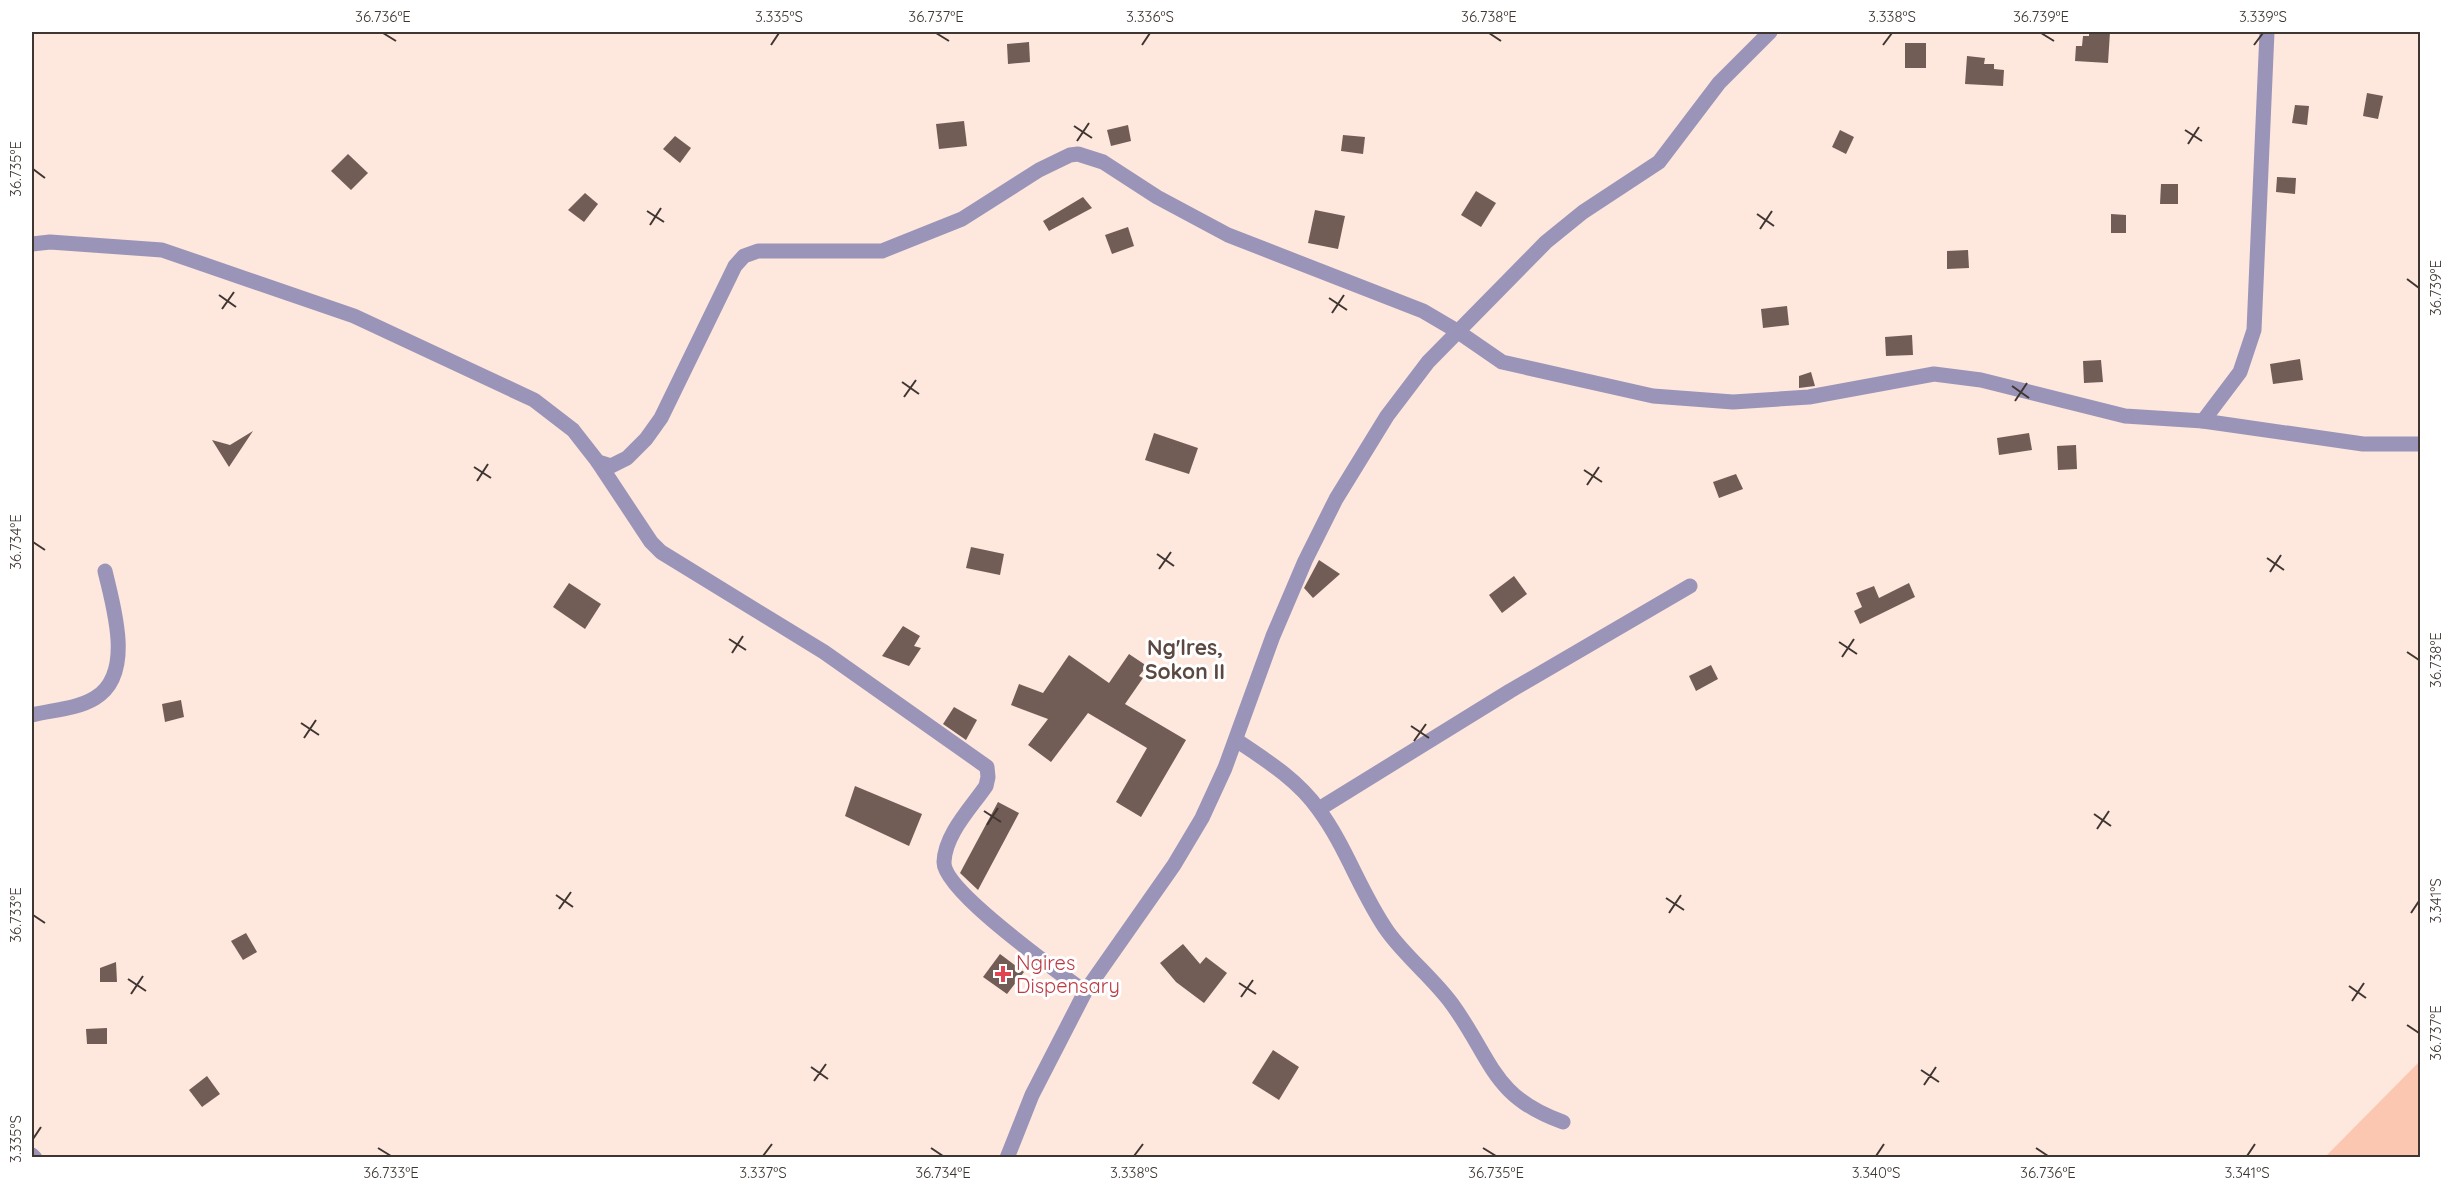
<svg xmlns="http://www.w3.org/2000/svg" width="2452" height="1189" viewBox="0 0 2452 1189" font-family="Quicksand,sans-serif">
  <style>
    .green { fill: #fbc7b1 }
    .building { fill: #715d55 }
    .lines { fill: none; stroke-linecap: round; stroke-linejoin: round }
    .minor { stroke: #9b94b9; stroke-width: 15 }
    .ticks { fill: none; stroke: #3f3632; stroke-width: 2 }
    .health-dot { fill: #e0444e; stroke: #fff; stroke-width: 2 }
    .labels { text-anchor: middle; stroke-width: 6; stroke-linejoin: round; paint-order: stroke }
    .health-label { font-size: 20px; fill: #be3a42; stroke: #fff; text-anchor: start }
    .neighbourhood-label { font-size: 21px; font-weight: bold; fill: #5b4840; stroke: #fff }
    .neatline { fill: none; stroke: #3f3632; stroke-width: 2 }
    .ticks-label { font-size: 15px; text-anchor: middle; fill: #3f3632 }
  </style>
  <rect width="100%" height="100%" fill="#fee7dd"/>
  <polygon class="green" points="2420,1061 2420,1157 2325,1157"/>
  <g class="building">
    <polygon points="2089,32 2110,32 2108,63 2075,61 2076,46 2082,46 2083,36 2089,36"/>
    <polygon points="1029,42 1030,62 1008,64 1007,44"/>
    <rect x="1905" y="43" width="21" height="25"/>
    <polygon points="1967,56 1985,58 1984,64 1994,64 1994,69 2004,70 2003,86 1965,84"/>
    <polygon points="2367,93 2383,96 2378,119 2363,116"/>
    <polygon points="2295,105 2309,106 2307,125 2292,123"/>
    <polygon points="964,121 967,146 939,149 936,124"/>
    <polygon points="1128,125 1131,141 1111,146 1107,130"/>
    <polygon points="1840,130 1854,137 1846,154 1832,147"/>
    <polygon points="1343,135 1365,137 1363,154 1341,151"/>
    <polygon points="675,136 691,148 680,163 663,149"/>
    <polygon points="348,154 368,173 351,190 331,171"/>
    <polygon points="2277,177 2296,178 2295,194 2276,192"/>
    <polygon points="2161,184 2178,184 2178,204 2160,204"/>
    <polygon points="1476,191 1496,203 1481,227 1461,215"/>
    <polygon points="585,193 598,204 584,222 568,210"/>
    <polygon points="1083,197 1092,208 1049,231 1043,221"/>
    <polygon points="1315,210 1345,216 1338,249 1308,243"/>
    <polygon points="2111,214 2126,215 2126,233 2111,233"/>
    <polygon points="1128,227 1134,246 1112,254 1105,235"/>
    <polygon points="1968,250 1969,268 1947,269 1947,251"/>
    <polygon points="1787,306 1789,325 1763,328 1761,309"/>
    <polygon points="1912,335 1913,355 1886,356 1885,337"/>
    <polygon points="2300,359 2303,380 2273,384 2270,364"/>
    <polygon points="2101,360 2103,382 2084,383 2083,361"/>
    <polygon points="1811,372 1815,386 1799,388 1799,376"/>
    <polygon points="253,431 229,467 212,440 230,445"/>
    <polygon points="1154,433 1198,448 1189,474 1145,460"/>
    <polygon points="2029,433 2032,450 1999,455 1997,438"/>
    <polygon points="2076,445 2077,469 2058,470 2057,446"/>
    <polygon points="1736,474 1743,489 1719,498 1713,482"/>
    <polygon points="971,547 1004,554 1000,575 966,568"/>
    <polygon points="1319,560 1340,574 1313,598 1304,588"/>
    <polygon points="1514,576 1527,594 1502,613 1489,595"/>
    <polygon points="569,583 601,604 585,629 553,607"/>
    <polygon points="1909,583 1915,597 1860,624 1854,611 1862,607 1856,593 1874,586 1879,598"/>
    <polygon points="903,626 920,636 914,646 921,648 909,666 882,656"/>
    <polygon points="1129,654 1147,666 1139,676 1143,678 1125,704 1186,740 1141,817 1116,802 1147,748 1088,713 1051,762 1028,745 1048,719 1011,705 1019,684 1043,693 1069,655 1109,683"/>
    <polygon points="1711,665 1718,679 1696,691 1689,676"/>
    <polygon points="181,700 184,717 165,722 162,704"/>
    <polygon points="954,707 977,720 966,740 943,724"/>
    <polygon points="855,786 922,814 909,846 845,816"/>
    <polygon points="998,802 1019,813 978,890 960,873"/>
    <polygon points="246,933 257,952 243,960 231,941"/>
    <polygon points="1183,944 1200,964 1206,957 1227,973 1204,1003 1176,982 1160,963"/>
    <polygon points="1000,954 1024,972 1007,994 983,977"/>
    <polygon points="116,962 117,982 100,982 100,968"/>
    <polygon points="107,1028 107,1044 87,1044 86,1029"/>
    <polygon points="1273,1050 1299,1067 1279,1100 1252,1083"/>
    <polygon points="207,1076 220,1094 202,1107 189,1090"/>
  </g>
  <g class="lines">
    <g class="minor">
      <polyline points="32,244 50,242 162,250 354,316 534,400 573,430 598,462 611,466 627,458 646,439 661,418 735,266 744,256 758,251 882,251 962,219 1039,170 1070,155 1078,154 1103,162 1157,197 1228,235 1423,311 1457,331 1502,362 1653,396 1733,402 1809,397 1934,374 1981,380 2125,416 2203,421 2363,444 2420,444"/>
      <polyline points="2203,421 2240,372 2254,330 2267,32"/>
      <path d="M598,462L651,542L661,552L824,652L987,767L988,777L986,786C971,808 945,834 944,862C943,891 1059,972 1085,992"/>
      <path d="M32,715C52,710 77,709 95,698C135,674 113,606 105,571"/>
      <path d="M1236,740C1266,760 1298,780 1319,810C1347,848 1361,894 1388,932C1407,958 1433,978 1452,1004C1492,1059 1492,1097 1563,1122"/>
      <polyline points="1319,809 1510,691 1690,586"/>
      <polyline points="32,1155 35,1158"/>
      <polyline points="1007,1158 1032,1095 1085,992 1174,865 1202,818 1225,768 1273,636 1305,561 1336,499 1387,416 1428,362 1546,242 1583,212 1659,162 1719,83 1770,32"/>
    </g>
  </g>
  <path class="ticks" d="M383,33L396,41M936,33L949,41M1489,33L1501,41M2041,33L2054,41M771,45L779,33M1142,45L1150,33M1883,45L1892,33M2254,45L2263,33M1074,126L1092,138M2185,130L2202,141M1077,141L1089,123M2188,144L2199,127M33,169L45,178M647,211L664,222M1757,214L1774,226M650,225L661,208M1760,229L1772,211M2407,279L2419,288M219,295L236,307M1329,298L1347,310M222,309L234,292M1332,313L1344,295M902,382L919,394M2012,386L2029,398M904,397L916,380M2015,401L2027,383M474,467L491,478M1584,470L1602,482M477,481L488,464M1587,485L1599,467M33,542L45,550M1157,554L1174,566M2267,558L2284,570M1159,569L1171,552M2270,572L2281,555M729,639L746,650M1839,642L1857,654M2407,652L2419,660M732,653L743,636M1842,657L1854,639M301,723L319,735M1411,726L1429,738M304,738L316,720M1414,741L1426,724M984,811L1001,822M2094,814L2111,826M987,825L998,808M2097,829L2109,811M556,895L573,907M1666,898L1684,910M559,909L571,892M1669,913L1681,895M2411,913L2419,901M33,915L45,923M128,979L146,991M1239,983L1256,994M2349,986L2366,998M131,994L143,976M1241,997L1253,980M2352,1001L2364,983M2407,1025L2419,1033M811,1067L828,1079M1921,1070L1939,1082M814,1081L826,1064M1924,1085L1936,1067M33,1139L41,1127M378,1148L391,1156M931,1148L943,1156M1483,1148L1496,1156M2036,1148L2048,1156M763,1156L772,1144M1134,1156L1143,1144M1876,1156L1884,1144M2247,1156L2255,1144"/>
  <path class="health-dot" d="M1000 965h6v6h6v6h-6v6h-6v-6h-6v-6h6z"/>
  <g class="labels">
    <g class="health-label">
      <text x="1016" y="970">Ngires<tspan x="1016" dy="23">Dispensary</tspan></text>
    </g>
    <g class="neighbourhood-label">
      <text x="1185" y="655">Ng'lres,<tspan x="1185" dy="24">Sokon II</tspan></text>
    </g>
  </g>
  <rect width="2452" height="1189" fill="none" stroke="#ffffff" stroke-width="66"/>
  <rect x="33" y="33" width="2386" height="1123" class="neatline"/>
  <g class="ticks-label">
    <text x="383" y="22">36.736°E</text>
    <text x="779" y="22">3.335°S</text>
    <text x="936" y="22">36.737°E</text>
    <text x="1150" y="22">3.336°S</text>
    <text x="1489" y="22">36.738°E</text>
    <text x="1892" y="22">3.338°S</text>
    <text x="2041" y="22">36.739°E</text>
    <text x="2263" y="22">3.339°S</text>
    <text transform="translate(16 169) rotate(-90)" y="5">36.735°E</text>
    <text transform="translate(2436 288) rotate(-90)" y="5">36.739°E</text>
    <text transform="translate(16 542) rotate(-90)" y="5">36.734°E</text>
    <text transform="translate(2436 660) rotate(-90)" y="5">36.738°E</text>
    <text transform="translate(2436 901) rotate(-90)" y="5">3.341°S</text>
    <text transform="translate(16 915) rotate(-90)" y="5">36.733°E</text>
    <text transform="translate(2436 1033) rotate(-90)" y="5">36.737°E</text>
    <text transform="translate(16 1139) rotate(-90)" y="5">3.335°S</text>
    <text x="391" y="1178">36.733°E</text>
    <text x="763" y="1178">3.337°S</text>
    <text x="943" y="1178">36.734°E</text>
    <text x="1134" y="1178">3.338°S</text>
    <text x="1496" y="1178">36.735°E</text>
    <text x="1876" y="1178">3.340°S</text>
    <text x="2048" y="1178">36.736°E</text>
    <text x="2247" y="1178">3.341°S</text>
  </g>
</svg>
